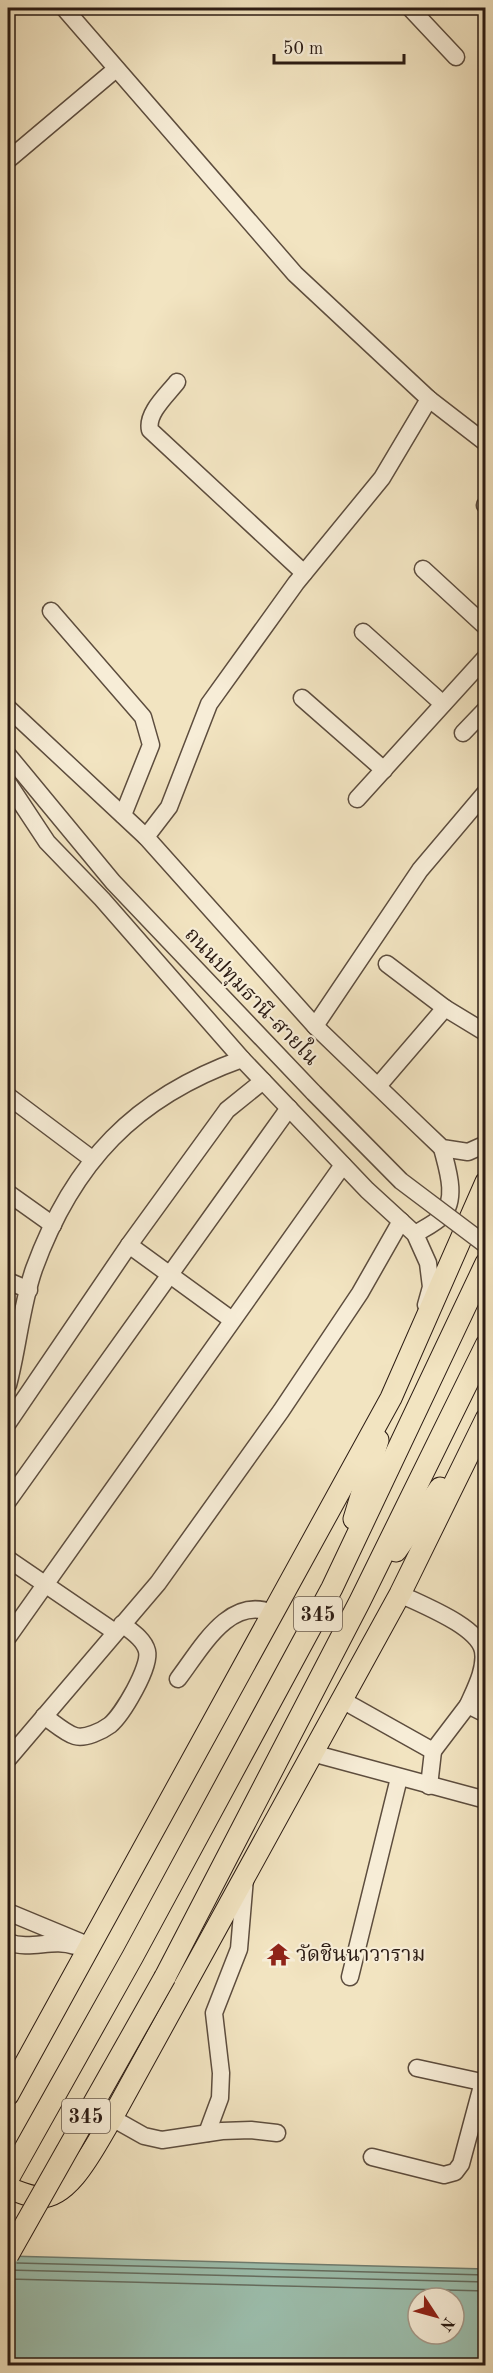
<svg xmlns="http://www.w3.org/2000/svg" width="493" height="2373" viewBox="0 0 493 2373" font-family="'Old Standard TT','Noto Serif Thai',serif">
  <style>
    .water { fill: #9cbfae; stroke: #6f7d70; stroke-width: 1.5; fill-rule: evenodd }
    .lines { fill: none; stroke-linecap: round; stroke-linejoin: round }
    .shore { stroke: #646d60; stroke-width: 1.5 }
    .minor-casing { stroke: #5d4d3e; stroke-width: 19 }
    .major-casing { stroke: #2b1b13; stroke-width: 23 }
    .minor { stroke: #f7edd7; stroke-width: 16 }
    .major { stroke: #f2e4c1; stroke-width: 21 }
    .minor-bridge-casing { stroke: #5d4d3e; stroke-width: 19; stroke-linecap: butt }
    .major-bridge-casing { stroke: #2b1b13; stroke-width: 23; stroke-linecap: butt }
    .minor-bridge { stroke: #f7edd7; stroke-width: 16 }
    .major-bridge { stroke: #f2e4c1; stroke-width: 21 }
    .labels { text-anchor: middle; stroke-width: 4.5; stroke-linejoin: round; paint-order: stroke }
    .shield { fill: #f7edd7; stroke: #685a4e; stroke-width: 1.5 }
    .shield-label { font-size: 20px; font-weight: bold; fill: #2b1b13 }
    .street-label { font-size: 21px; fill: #2b1b13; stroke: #f7edd7 }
    .poi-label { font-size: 21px; fill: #2b1b13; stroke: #f7edd7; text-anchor: start }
  </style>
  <rect width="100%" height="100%" fill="#f2e4c1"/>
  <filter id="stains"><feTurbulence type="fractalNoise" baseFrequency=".00333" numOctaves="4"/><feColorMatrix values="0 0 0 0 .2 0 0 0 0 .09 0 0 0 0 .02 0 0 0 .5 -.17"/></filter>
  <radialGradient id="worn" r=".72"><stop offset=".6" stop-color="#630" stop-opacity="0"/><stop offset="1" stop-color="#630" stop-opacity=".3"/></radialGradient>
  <path class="water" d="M8,2256L485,2269V2365L8,2366ZM418,2298H454V2334H418Z"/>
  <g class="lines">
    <g class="shore">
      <polyline points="17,2263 486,2275"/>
      <polyline points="8,2270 486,2282"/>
      <polyline points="8,2279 486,2291"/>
    </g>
    <defs>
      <g id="minor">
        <polyline points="64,8 295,274 429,399 486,443"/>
        <polyline points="410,8 456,57"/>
        <polyline points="8,160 116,69"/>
        <path d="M177,382C168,394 146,413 150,430L304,573"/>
        <polyline points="485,505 486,505"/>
        <polyline points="423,569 486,627"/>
        <polyline points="51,611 143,717 151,745 123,815"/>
        <polyline points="363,632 443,704"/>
        <polyline points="302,698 384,770"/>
        <polyline points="8,708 146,837 315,1026 421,1128 442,1148 468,1152 486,1144"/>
        <polyline points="463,733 486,709"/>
        <polyline points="8,755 113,882 314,1093"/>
        <polyline points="8,783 47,842 102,899 242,1059 367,1190 415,1234 428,1263 431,1287 426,1305"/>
        <polyline points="357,799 486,657"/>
        <polyline points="146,837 169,807 209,704 296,583 382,478 429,399"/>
        <polyline points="387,964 445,1008 486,1033"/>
        <polyline points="315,1026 420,870 486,792"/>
        <polyline points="378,1086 445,1008"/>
        <polyline points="8,1096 92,1159"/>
        <polyline points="8,1193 53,1225"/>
        <path d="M415,1234C423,1229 436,1223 442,1216C458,1198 447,1168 442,1148"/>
        <polyline points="129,1245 232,1320"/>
        <polyline points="8,1281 29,1290"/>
        <path d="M8,1385C18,1348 21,1306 34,1269C73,1162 135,1097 242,1059"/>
        <polyline points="8,1423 129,1245 227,1110 263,1081"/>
        <polyline points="8,1501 289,1108"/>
        <polyline points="8,1559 115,1632"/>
        <path d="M400,1594C422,1605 478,1626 483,1651C486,1669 475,1689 468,1705"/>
        <polyline points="8,1637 343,1165"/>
        <path d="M178,1679C201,1649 229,1595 272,1613"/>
        <polyline points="342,1700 433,1751 468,1705 486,1714"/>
        <path d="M44,1716C53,1722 65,1733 75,1736C85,1739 102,1731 110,1725C122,1715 151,1667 147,1651C144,1639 131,1631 122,1624"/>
        <polyline points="312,1753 486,1800"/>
        <polyline points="8,1759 158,1583 281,1411 360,1293 401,1221"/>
        <polyline points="429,1786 433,1751"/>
        <polyline points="8,1912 90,1946"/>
        <path d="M8,1942C31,1951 52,1938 75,1946"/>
        <polyline points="350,1977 399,1778"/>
        <polyline points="417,2068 486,2083"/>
        <polyline points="112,2118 144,2136 162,2140 222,2131 251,2130 277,2133"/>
        <polyline points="207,2133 220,2098 221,2073 214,2013 239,1949 245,1878"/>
        <polyline points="372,2157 444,2175 455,2172 461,2164 483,2082"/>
      </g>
      <g id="major">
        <polyline points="354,1519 378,1440"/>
        <polyline points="396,1551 440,1488"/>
        <polyline points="165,1977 360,1601 486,1345"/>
        <polyline points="8,2095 391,1398 486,1182"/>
        <polyline points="8,2179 133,1956 332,1588 486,1263"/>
        <path d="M8,2188C17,2191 29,2197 39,2197C71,2199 97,2141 112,2118L400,1594L486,1419"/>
      </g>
    </defs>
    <use href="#minor" class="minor-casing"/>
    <use href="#major" class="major-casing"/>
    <use href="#minor" class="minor"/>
    <use href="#major" class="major"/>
    <defs>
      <polyline id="minor-bridge" points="314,1093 401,1181 486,1245"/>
      <polyline id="major-bridge" points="8,2255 165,1977"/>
    </defs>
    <use href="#minor-bridge" class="minor-bridge-casing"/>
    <use href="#major-bridge" class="major-bridge-casing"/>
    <use href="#minor-bridge" class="minor-bridge"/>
    <use href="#major-bridge" class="major-bridge"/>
  </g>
  <defs>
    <symbol id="temple-bare" viewBox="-9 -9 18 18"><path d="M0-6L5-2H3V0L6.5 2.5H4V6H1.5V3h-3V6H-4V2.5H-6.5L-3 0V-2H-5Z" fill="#8f2418" stroke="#f7edd7" stroke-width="2.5" paint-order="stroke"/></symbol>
  </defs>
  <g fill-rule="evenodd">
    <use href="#temple-bare" x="262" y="1938" width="33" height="33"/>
  </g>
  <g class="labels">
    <g class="shield">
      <rect x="294" y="1597" width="48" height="34" rx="4.5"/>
      <rect x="62" y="2099" width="48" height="34" rx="4.5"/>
    </g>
    <g class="shield-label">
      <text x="318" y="1621">345</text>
      <text x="86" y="2123">345</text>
    </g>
    <g class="street-label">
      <text transform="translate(252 996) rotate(46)" y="7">ถนนปทุมธานี-สายใน</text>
    </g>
    <g class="poi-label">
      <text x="296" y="1961">วัดชินนาวาราม</text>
    </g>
  </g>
  <rect width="493" height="2373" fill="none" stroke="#f2e4c1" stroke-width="30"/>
  <rect x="9" y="9" width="475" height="2355" fill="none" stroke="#2b1b13" stroke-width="3"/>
  <rect x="15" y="15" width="463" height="2343" fill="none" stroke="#2b1b13" stroke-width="1.5"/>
  <g transform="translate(436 2316) rotate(126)"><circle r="28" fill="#f7edd7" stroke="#a59989" stroke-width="1.5"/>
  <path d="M0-4.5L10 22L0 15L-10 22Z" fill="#8f2418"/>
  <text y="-9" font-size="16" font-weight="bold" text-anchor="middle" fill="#2b1b13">N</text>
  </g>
  <path d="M274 54v9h130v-9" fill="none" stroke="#2b1b13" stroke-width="3"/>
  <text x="283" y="54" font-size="18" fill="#2b1b13" stroke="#f7edd7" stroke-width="4.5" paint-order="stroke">50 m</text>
  <rect width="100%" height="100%" filter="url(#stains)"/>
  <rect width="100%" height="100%" fill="url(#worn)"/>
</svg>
